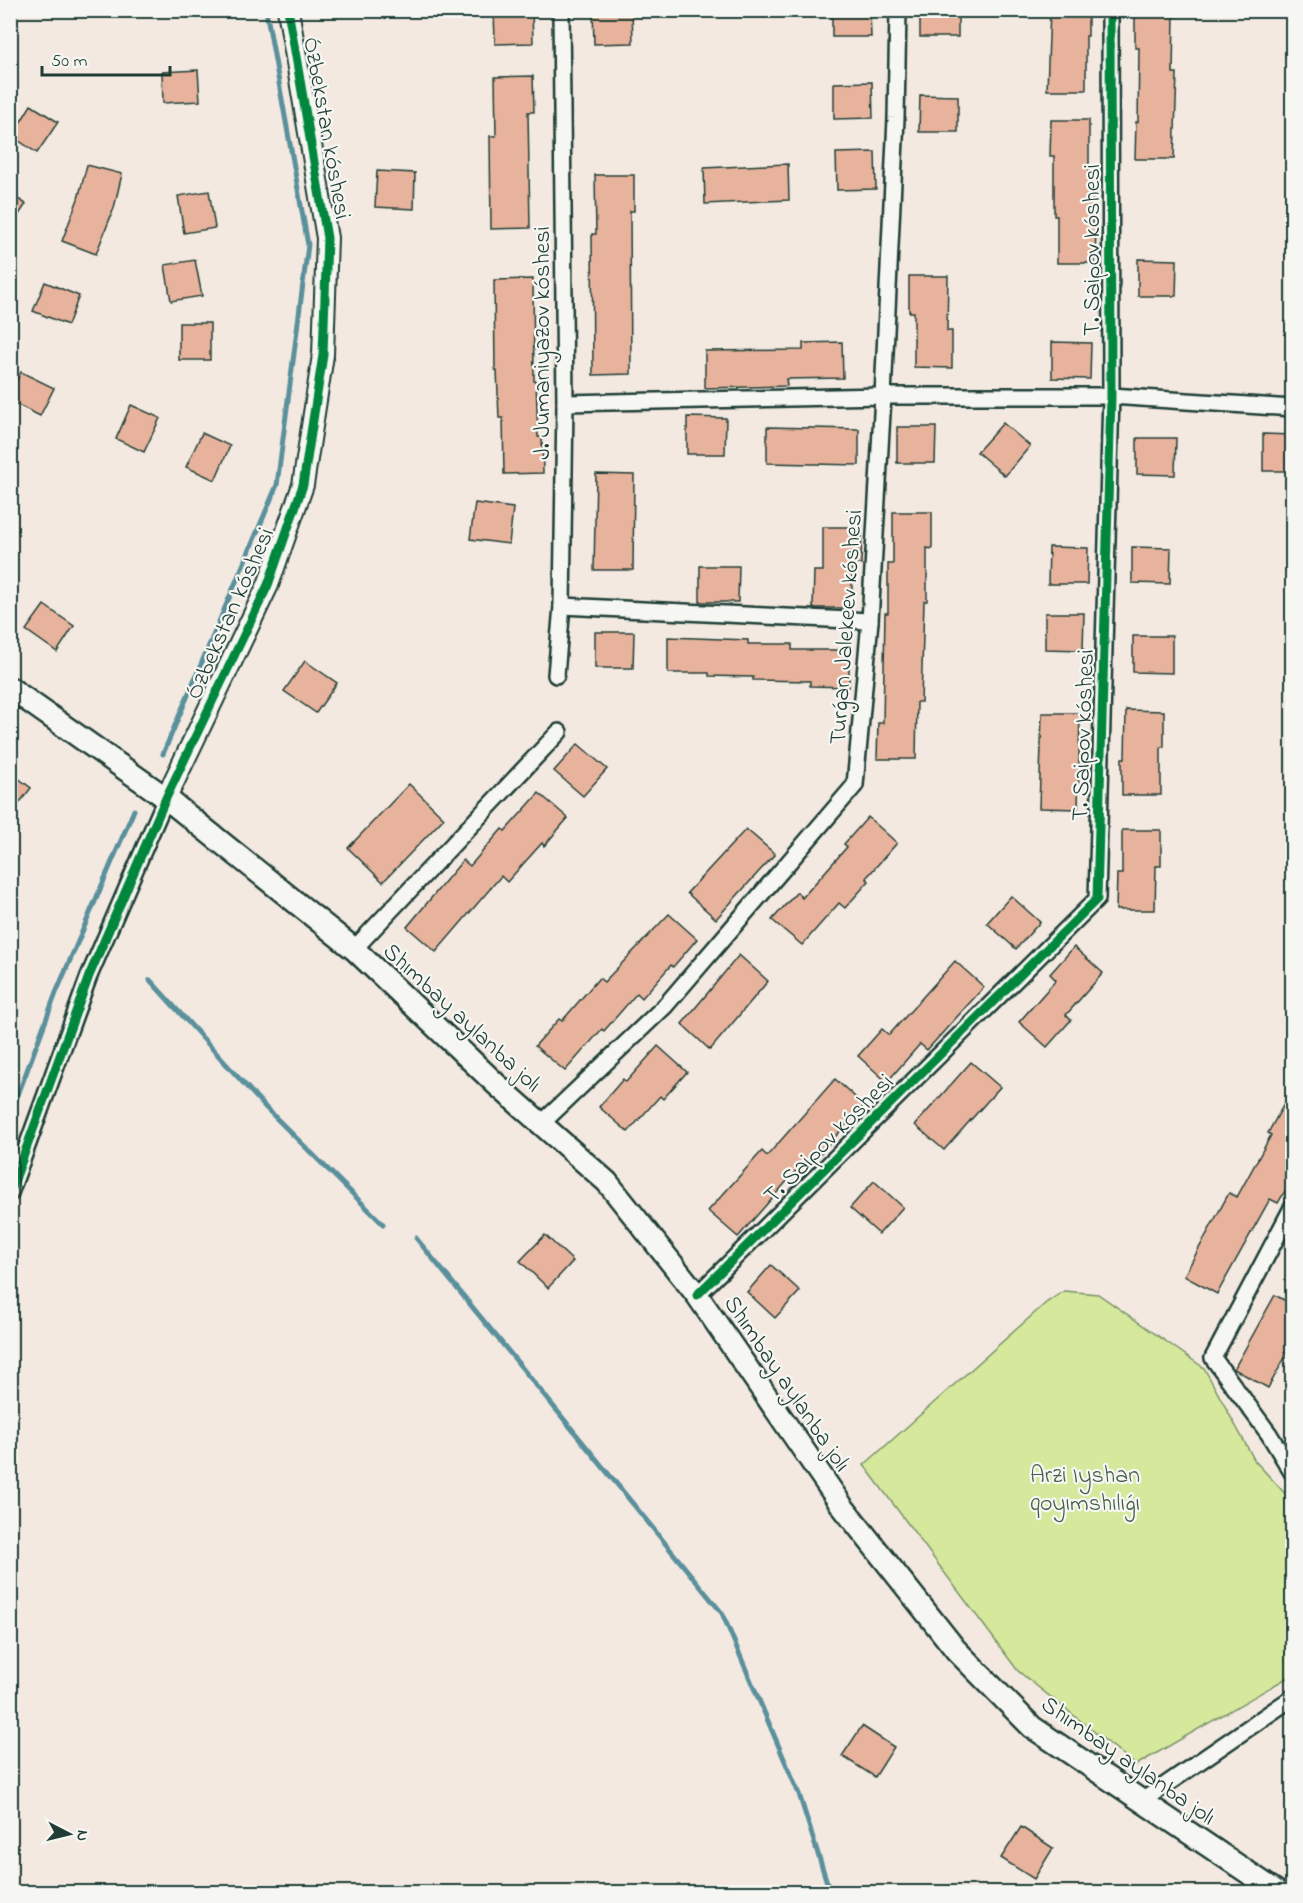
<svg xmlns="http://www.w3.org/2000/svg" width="1303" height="1903" viewBox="0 0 1303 1903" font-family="'Indie Flower',sans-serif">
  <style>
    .green { fill: #d5e89c; stroke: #7a9268; stroke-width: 1.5 }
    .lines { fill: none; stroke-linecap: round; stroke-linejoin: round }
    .stream { stroke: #5a909c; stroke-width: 5 }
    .building { fill: #e8b39c; stroke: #1f3d34; stroke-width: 1.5 }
    .minor-casing { stroke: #1f3d34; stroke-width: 20 }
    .tertiary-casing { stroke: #1f3d34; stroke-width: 24 }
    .secondary-casing { stroke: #1f3d34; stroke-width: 26 }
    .minor { stroke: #f6f6f2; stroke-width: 15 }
    .tertiary { stroke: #f6f6f2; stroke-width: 20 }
    .secondary { stroke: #f6f6f2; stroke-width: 21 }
    .cycleway-casing { stroke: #f6f6f2; stroke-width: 13 }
    .cycleway { stroke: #00873e; stroke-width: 9 }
    .labels { text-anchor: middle; stroke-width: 4.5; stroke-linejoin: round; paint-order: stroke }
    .street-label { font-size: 24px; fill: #1f3d34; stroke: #f6f6f2 }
    .park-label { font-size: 24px; fill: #435f49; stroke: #f6f6f2 }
  </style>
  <rect width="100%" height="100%" fill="#f3e9e1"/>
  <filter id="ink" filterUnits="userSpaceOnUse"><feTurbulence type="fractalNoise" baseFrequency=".0167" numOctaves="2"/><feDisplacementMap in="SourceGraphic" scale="12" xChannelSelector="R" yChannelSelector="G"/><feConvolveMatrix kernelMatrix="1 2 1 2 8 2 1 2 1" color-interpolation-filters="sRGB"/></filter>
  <g filter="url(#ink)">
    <polygon class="green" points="1064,1291 1098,1294 1204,1368 1255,1461 1292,1501 1292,1675 1136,1765 1018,1671 864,1465 1047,1302"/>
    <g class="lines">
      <g class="stream">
        <polyline points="163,754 277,485 308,245 266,10"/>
        <polyline points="150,980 266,1108 383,1224"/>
        <polyline points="10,1116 56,993 134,810"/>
        <polyline points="416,1238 722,1613 799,1794 830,1892"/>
      </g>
    </g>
    <g class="building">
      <polygon points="494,10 532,10 533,43 495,44"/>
      <polygon points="593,10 632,10 633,43 594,44"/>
      <polygon points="832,10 870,10 871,37 832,37"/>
      <rect x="920" y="10" width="38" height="27"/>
      <polygon points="1050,10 1088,10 1088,36 1086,36 1086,90 1047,90"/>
      <polygon points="1135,12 1174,12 1173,73 1177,73 1174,159 1135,159 1136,122 1138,122 1139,48 1135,48"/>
      <polygon points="198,70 200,101 163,103 162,72"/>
      <polygon points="533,76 534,112 528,112 530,228 491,229 490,136 496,136 495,77"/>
      <polygon points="872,82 873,118 834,119 834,83"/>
      <polygon points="920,95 958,96 958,132 919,132"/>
      <polygon points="31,105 58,122 37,153 12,136"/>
      <polygon points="1051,120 1089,120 1089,180 1093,180 1092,227 1096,227 1095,263 1057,263 1057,216 1054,216 1054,156 1050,156"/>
      <polygon points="875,152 876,189 837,190 836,153"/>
      <polygon points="788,164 789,200 705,204 704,168"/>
      <polygon points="87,165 122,174 114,208 96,254 62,241 78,199"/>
      <polygon points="377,171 415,173 414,209 375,207"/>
      <polygon points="595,175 634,175 634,211 630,211 631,374 593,375 592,234 596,234"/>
      <polygon points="209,191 215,228 184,233 178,196"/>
      <polygon points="10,194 26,204 10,228"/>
      <polygon points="1138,259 1177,260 1176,296 1138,296"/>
      <polygon points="195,260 202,296 171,301 165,265"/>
      <polygon points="909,276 948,276 947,331 952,331 952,368 914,367 914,312 909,312"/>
      <polygon points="533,279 534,381 536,381 538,437 542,437 543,473 504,474 503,418 499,418 497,370 495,370 494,280"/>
      <polygon points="45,282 79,296 68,325 33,311"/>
      <rect x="179" y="323" width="31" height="37"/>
      <polygon points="842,342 843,378 786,379 787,386 705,388 705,351 803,350 803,343"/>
      <polygon points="1052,342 1091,343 1090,379 1052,378"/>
      <polygon points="21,372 54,388 40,416 10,401 10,393"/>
      <polygon points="131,405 160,418 144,452 116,439"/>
      <polygon points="687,417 726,418 725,454 687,454"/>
      <polygon points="1003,423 1030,446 1005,476 977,452"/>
      <polygon points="767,427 859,429 859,465 767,463"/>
      <polygon points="897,427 936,427 935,463 897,463"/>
      <polygon points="202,433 230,446 215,480 186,467"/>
      <polygon points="1263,434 1293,435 1293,471 1263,471"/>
      <polygon points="1137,438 1176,438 1175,475 1137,474"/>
      <polygon points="596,474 634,475 633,570 594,570"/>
      <polygon points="475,503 513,508 509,544 470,539"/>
      <polygon points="893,512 932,512 932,549 927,548 927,601 924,601 921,702 917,702 916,759 877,759 878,723 883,723 885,613 888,613 888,564 893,564"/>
      <polygon points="823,527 862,527 861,564 852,564 852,608 813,608 814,571 823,571"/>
      <polygon points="1049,547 1088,548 1087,584 1048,584"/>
      <polygon points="1132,547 1171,548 1170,584 1132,583"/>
      <polygon points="700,566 739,566 738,602 700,602"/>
      <polygon points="44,605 74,626 57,652 26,630"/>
      <polygon points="1045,613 1084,613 1083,650 1045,649"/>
      <polygon points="595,632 634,632 633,668 595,668"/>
      <polygon points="1133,636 1172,636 1172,673 1133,672"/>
      <polygon points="668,637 748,640 748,644 792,644 792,650 849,650 849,687 810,686 810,681 753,680 753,677 709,676 709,673 668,673"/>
      <polygon points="305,661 337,683 316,713 284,691"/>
      <polygon points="1126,710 1164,711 1164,747 1161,747 1161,795 1122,795 1122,758 1125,758"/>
      <polygon points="1042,713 1080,713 1078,809 1039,808"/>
      <polygon points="578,744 607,769 583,796 554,771"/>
      <polygon points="18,778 31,788 10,815 10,787"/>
      <polygon points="409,784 444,818 383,882 348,848"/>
      <polygon points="539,793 568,818 544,846 542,843 507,882 501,876 436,952 407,927 463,860 470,866 502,829 505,831"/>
      <polygon points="868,817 897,843 866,878 869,881 845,908 839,903 802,945 772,920 797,892 802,898 847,847 844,844"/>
      <polygon points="746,829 775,854 716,919 687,893"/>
      <polygon points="1122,830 1161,830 1161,866 1156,866 1155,910 1116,910 1117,874 1122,874"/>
      <polygon points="1011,896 1040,922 1016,949 987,923"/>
      <polygon points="669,914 697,939 673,967 671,965 642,998 637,993 604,1031 602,1029 565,1071 535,1046 559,1019 562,1021 599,978 604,982"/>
      <polygon points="1074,947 1103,973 1066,1015 1071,1020 1047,1047 1019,1022 1056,980 1050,974"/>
      <polygon points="739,955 768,981 710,1050 682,1024"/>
      <polygon points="955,961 984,987 927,1050 920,1044 887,1082 858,1056 882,1029 889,1035"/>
      <polygon points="658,1046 687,1072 663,1099 660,1096 628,1132 599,1107 623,1079 626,1082"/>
      <polygon points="971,1062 1000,1087 944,1150 915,1125"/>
      <polygon points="835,1079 864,1105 807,1168 802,1164 738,1237 708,1211 762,1151 767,1156"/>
      <polygon points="1293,1088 1293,1177 1278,1203 1270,1199 1217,1294 1184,1276 1229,1193 1237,1197 1271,1135 1268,1133"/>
      <polygon points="874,1181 903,1207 879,1234 850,1208"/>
      <polygon points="545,1235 573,1261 548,1288 520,1261"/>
      <polygon points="771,1265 800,1291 775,1318 747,1292"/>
      <polygon points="1275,1295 1293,1305 1293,1343 1268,1388 1234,1369"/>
      <polygon points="862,1726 894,1747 875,1777 842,1756"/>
      <polygon points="1021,1827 1053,1848 1034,1879 1001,1858"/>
    </g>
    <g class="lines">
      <defs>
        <g id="minor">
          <polyline points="565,403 883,396 1111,396 1292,408"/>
          <polyline points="562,606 870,621"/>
          <polyline points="556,675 562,606 565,403 561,10"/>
          <polyline points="354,949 559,732"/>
          <polyline points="541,1124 665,1006 855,785 870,621 883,396 896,118 898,10"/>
          <polyline points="10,1193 89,976 166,798"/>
          <polyline points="1292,1208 1213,1358 1269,1434 1292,1472"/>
          <polyline points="697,1295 1097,899 1111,396 1110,10"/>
          <polyline points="1142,1801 1292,1698"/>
        </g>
        <polyline id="tertiary" points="166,798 268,585 303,485 323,355 327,238 288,10"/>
        <polyline id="secondary" points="10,688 166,798 354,949 496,1084 607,1182 697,1295 842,1506 956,1650 1032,1727 1277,1892"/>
      </defs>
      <use href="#minor" class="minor-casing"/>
      <use href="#tertiary" class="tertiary-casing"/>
      <use href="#secondary" class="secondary-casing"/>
      <use href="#minor" class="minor"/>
      <use href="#tertiary" class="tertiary"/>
      <use href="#secondary" class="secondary"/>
      <defs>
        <g id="cycleway">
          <polyline points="10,1193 89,976 166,798 268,585 303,485 323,355 327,238 288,10"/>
          <polyline points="697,1295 1097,899 1111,396 1110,10"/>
        </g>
      </defs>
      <use href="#cycleway" class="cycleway-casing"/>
      <use href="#cycleway" class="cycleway"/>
    </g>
  </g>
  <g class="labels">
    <g class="street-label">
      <text transform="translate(328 128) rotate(80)" y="8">Ózbekstan kóshesi</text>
      <text transform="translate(1091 250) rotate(-90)" y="8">T. Saipov kóshesi</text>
      <text transform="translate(541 343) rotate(-90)" y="8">J. Jumaniyazov kóshesi</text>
      <text transform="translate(229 613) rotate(-66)" y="8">Ózbekstan kóshesi</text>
      <text transform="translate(845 627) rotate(-86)" y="8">Turǵan Jalekeev kóshesi</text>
      <text transform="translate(1082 735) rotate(-88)" y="8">T. Saipov kóshesi</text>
      <text transform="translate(463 1017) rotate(43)" y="8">Shımbay aylanba jolı</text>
      <text transform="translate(828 1138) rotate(-45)" y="8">T. Saipov kóshesi</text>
      <text transform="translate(788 1383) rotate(56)" y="8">Shımbay aylanba jolı</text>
      <text transform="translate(1129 1760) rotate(35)" y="8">Shımbay aylanba jolı</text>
    </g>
    <g class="park-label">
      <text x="1085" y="1482">Arzi Iyshan<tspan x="1085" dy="28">qoyımshılıǵı</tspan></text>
    </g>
  </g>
  <rect width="1303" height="1903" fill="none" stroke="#f6f6f2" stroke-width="36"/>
  <rect x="18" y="18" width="1267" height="1867" fill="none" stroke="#1f3d34" stroke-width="2" filter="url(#ink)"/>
  <g transform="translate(69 1834) rotate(97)" stroke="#f6f6f2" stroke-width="4.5" paint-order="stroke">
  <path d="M0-4.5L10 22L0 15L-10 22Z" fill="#1f3d34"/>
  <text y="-9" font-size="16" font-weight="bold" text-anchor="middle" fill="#1f3d34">N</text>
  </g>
  <path d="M42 66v9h128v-9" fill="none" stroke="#1f3d34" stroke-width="3"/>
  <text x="51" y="66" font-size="18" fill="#1f3d34" stroke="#f6f6f2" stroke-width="4.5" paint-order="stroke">50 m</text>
</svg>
